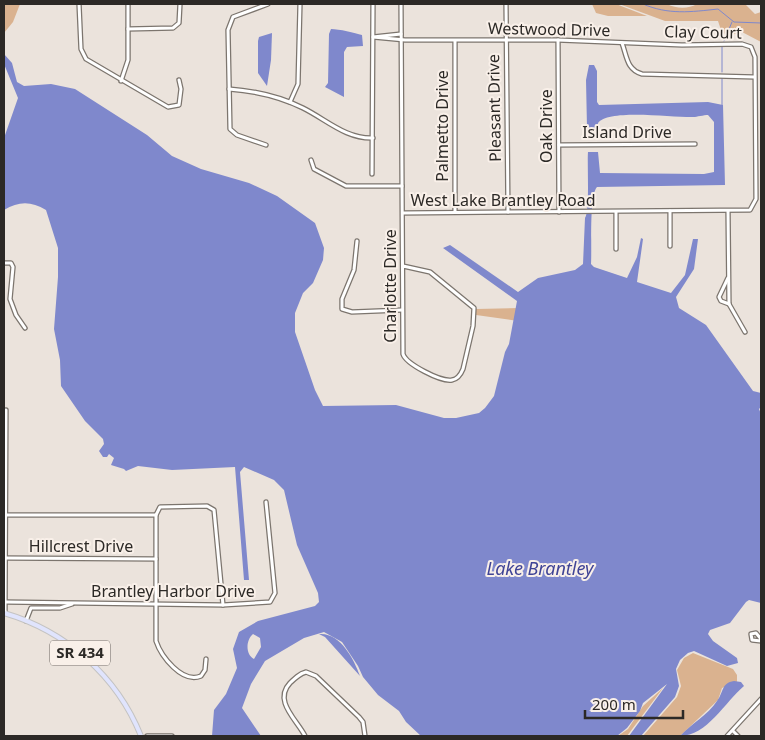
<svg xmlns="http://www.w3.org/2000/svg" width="765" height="740" viewBox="0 0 765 740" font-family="'Noto Sans',sans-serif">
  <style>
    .green { fill: #dab28f }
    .water { fill: #7f88cc; fill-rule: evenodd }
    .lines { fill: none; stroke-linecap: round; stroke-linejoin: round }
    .stream { stroke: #7f88cc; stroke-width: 1 }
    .minor-casing { stroke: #7c756e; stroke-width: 5.5 }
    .major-casing { stroke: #c4c3c2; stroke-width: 6 }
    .minor { stroke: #fff; stroke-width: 3 }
    .major { stroke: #e0e4fd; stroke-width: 4 }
    .labels { text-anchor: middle; stroke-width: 4; stroke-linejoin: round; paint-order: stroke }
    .shield { fill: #f9f0e9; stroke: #6a6560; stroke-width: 1 }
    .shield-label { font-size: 15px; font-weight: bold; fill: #2c2926 }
    .street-label { font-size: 16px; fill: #2c2926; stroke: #f9f0e9 }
    .water-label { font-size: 18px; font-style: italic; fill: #404496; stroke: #f9f0e9 }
  </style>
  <rect width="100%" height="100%" fill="#ebe3dc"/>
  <g class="green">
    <polygon points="4,4 20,4 13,22 4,33"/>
    <polygon points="592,4 616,4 647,16 608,16 596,13"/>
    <path d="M619,4H667C677,9 688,9 697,4H745L755,14L761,12V42L742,32L731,35L722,33L718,21H665Z"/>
    <polygon points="521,308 518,321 476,315 476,309"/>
    <polygon points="693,653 733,669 737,675 737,682 722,688 718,700 680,736 643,736 677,697 681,686 677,670 684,658"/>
    <polygon points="663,688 627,736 618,736 628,729 643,706"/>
  </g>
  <g class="water">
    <path d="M331,29C339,29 355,33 362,35L363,46L347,47L344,52V97L325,87L328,83L329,34Z"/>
    <polygon points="272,33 271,60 267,86 258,73 258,41 259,37"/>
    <path d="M4,54L12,63L17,82L24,86L51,84L75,89L147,135L172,156L201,169L249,183L277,196L315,223L324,248L323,260L313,283L303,293L295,313V332L315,390L323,406L396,405L444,418H456L479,413L485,408L494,396L505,352L509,344L517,301L443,248L450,245L518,292L538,278L575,270L583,264L585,218C590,211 587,164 588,152H598L600,173L704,174L714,172V122L708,115C704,115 696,117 694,117C677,118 608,108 598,123L596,138L591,139L588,136L587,128L586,80L589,65H594L597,71V102L599,105L708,102L723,105L725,185L597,187C589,195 592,249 591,264L594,267L627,278L637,257L641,238L643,239L637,282L671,293L685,275L693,239H698L694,269L676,297L679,308L706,325L753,391L761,393V407L759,409L761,414V603L749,600L746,602L730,623L710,630L708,634L713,641L737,658L738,663L727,666L694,651L688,653L680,660L676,669L679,686L675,697L641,736H629L667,684L643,703L640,711L627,728L617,736H421L406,722L399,711L378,695L363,677L358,666L342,642L324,632L304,638L265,661L251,684L242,708L261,736H212L214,710L226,694L237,668L233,649L239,632L258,621L315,606L319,602L318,593L297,545L284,490L274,480L244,467L240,472L249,580H244L235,467L172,470L138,466L126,471L124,469L111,465L114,458L109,454L107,457H103L99,451L104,444L103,439L85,421L61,386L60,360L54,329L58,277V248L46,210C31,201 19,201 4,210V138L18,98L4,64ZM253,634L260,638L261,647L254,659C245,654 246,640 253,634Z"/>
    <path d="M319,634C340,632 354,659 360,676L325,637Z"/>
    <path d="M734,681L741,682L744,686C725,702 707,736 680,736C691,724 708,715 717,701C724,692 721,683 734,681Z"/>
  </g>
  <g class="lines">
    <g class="stream">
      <path d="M643,4C668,15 691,12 718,9L734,22L761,23"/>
      <polyline points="724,41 732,22"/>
      <polyline points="722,72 722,47"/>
      <polyline points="722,78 722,105"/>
    </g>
    <defs>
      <g id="minor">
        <polyline points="79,4 81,49 86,59 168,107 179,105 181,89 179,80"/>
        <path d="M401,4L403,354C406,364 441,382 452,380C458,379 461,374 463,369L473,326L474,308L430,272L403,266"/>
        <polyline points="506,4 508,212"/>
        <polyline points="128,29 173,28 179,23 180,4"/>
        <polyline points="401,34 373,37 405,40 558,40 682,45 742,44 751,47 755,57 756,199 750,210 403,213"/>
        <polyline points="558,40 559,212"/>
        <polyline points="455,41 455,212"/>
        <path d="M622,43C627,57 627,70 642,74L754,77"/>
        <polyline points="121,81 128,60 128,4"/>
        <path d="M229,89C256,91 279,96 303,108C327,120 346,139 373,138"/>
        <polyline points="290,102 298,84 300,4"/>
        <polyline points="266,145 237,135 230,129 228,30 233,17 268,4"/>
        <polyline points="559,145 695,144"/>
        <polyline points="311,160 314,169 346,186 402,186"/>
        <polyline points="372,174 373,4"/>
        <polyline points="670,211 670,246"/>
        <polyline points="728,211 729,304 745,332"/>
        <polyline points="357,241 354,270 342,299 342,309 352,312 402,310"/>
        <polyline points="616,249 616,212"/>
        <polyline points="4,263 11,263 13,267 10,299 16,315 25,328"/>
        <polyline points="728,278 719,297 721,301 729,304"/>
        <polyline points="6,515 156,515"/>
        <polyline points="6,558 156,559"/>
        <polyline points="6,602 223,605 270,602 275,593 266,502"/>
        <polyline points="5,613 6,410"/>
        <polyline points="26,621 31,608 60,608 72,604"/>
        <polyline points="761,639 756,633 751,634 752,640 761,641"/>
        <path d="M206,659L205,670L201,676C182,684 161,656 156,641V515L160,507L207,506L214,510L223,605"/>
        <polyline points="733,731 738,736"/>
        <polyline points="147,736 172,736"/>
        <path d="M305,736C297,720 273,701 290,683C295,678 299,674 306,672L316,676L359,717L363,722L365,736"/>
        <polyline points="727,736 761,699"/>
      </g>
      <path id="major" d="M4,613C66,631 117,676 141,736"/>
    </defs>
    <use href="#minor" class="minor-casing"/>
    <use href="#major" class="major-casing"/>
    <use href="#minor" class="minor"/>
    <use href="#major" class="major"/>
  </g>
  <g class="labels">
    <rect class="shield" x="50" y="640.5" width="60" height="25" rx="4"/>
    <g class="shield-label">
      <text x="80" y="658">SR 434</text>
    </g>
    <g class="street-label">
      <text transform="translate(549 29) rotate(1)" y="6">Westwood Drive</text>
      <text transform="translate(703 32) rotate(1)" y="6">Clay Court</text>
      <text transform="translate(494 108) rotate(-91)" y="6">Pleasant Drive</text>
      <text transform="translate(442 126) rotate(-90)" y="6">Palmetto Drive</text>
      <text transform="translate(546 126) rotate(-90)" y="6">Oak Drive</text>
      <text x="627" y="138">Island Drive</text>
      <text x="503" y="206">West Lake Brantley Road</text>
      <text transform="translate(390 286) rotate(-90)" y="6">Charlotte Drive</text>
      <text x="81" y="552">Hillcrest Drive</text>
      <text x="173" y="597">Brantley Harbor Drive</text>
    </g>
    <g class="water-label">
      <text x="540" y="575">Lake Brantley</text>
    </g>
  </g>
  <rect width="765" height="740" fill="none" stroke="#2c2926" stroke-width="10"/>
  <path d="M585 710v8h98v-8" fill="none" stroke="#2c2926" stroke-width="2.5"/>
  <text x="592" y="710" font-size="15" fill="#2c2926" stroke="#f9f0e9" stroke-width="4" paint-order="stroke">200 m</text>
</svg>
